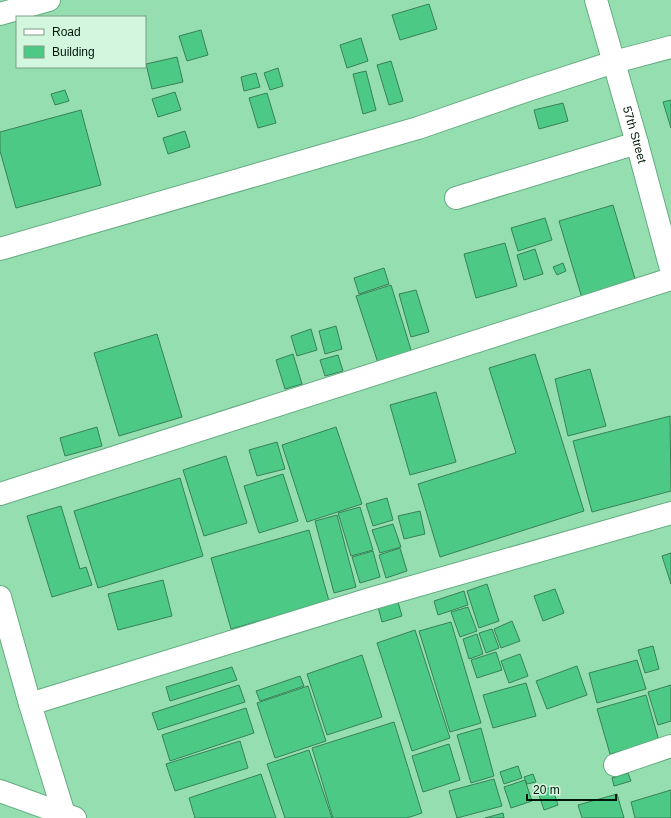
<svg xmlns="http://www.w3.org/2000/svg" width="671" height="818" viewBox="0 0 671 818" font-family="Helvetica,sans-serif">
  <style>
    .building { fill: #4cca85; stroke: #388157 }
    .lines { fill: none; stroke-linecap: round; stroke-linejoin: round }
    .minor-casing { stroke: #64ac80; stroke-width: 24 }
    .minor { stroke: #fff; stroke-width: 22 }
    .labels { text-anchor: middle; stroke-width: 4; stroke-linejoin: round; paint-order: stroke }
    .street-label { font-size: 12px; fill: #001707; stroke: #d2f6de }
  </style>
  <rect width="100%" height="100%" fill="#95deb0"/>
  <g class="building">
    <polygon points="429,4 437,29 400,40 392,15"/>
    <polygon points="201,30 208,55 187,61 179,36"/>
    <polygon points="361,38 368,61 347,68 340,45"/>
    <polygon points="177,57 183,82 152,89 146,64"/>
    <polygon points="391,61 403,101 389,105 377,65"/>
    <polygon points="278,68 283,86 270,90 264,73"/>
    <polygon points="366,71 376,110 363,114 353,74"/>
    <polygon points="256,73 260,87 244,91 241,77"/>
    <polygon points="65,90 69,101 55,105 51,94"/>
    <polygon points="175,92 181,110 158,117 152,99"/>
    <polygon points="267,93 276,123 258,128 249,98"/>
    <polygon points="671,100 671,128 663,102"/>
    <polygon points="563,103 568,121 539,129 534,110"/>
    <polygon points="81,110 101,185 16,208 0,151 0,132"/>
    <polygon points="185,131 190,147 168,154 163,138"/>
    <polygon points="613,205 636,282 582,298 559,221"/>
    <polygon points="545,218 552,240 518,251 511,228"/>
    <polygon points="505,243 517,286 476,298 464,254"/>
    <polygon points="535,249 543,274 524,280 517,255"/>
    <polygon points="563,263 566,271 557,275 553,267"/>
    <polygon points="384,268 389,284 359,294 354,278"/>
    <polygon points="391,285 412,353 378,363 356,296"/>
    <polygon points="416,290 429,332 411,337 399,294"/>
    <polygon points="336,326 342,349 325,354 319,331"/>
    <polygon points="311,329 317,350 297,356 291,336"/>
    <polygon points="157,334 182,417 119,436 94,353"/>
    <polygon points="293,354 302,384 285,389 276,360"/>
    <polygon points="535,354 584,511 440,557 418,484 516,453 489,368"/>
    <polygon points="338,355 343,371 325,376 320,360"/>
    <polygon points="590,369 606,426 568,436 555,379"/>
    <polygon points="436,392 456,462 410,475 390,405"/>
    <polygon points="670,416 671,491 592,512 573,441"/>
    <polygon points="97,427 102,446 65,456 60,438"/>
    <polygon points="336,427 362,504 307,522 282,445"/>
    <polygon points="277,442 285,469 257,476 249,450"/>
    <polygon points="226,456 247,523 204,536 183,470"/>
    <polygon points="283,474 298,521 259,533 244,486"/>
    <polygon points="180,478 203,556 98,588 74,511"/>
    <polygon points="387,498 393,520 373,526 366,504"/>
    <polygon points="61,506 80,569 86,567 92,585 52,597 27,516"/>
    <polygon points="360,507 373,550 351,556 338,513"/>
    <polygon points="420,511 425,534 404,539 398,516"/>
    <polygon points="337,515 356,587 334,593 315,521"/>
    <polygon points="393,524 401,547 380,553 372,530"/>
    <polygon points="309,530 329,601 231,629 211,558"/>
    <polygon points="400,548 407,571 386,578 379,555"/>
    <polygon points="373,551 380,577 360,583 352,557"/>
    <polygon points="671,553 671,584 662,556"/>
    <polygon points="163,580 172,616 118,630 108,594"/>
    <polygon points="487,584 499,621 479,628 467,591"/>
    <polygon points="555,589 564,613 543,621 534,596"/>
    <polygon points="464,591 468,605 438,615 434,601"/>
    <polygon points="398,602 402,616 382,622 378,607"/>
    <polygon points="468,607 477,631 460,637 451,612"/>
    <polygon points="512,621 520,641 501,648 494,629"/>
    <polygon points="451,622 481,723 450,732 419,631"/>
    <polygon points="492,629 499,648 486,653 479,633"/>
    <polygon points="415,630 450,738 412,751 377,643"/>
    <polygon points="477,634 483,654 469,659 463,639"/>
    <polygon points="653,646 659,669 645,673 638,650"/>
    <polygon points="496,652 502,670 477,678 471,660"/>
    <polygon points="520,654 528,676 509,683 501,661"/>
    <polygon points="362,655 382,717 327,735 307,674"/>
    <polygon points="637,660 646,689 597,703 589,673"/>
    <polygon points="577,666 587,695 547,709 536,681"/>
    <polygon points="232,667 237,680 170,701 166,687"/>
    <polygon points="300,676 304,686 260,701 256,691"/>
    <polygon points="526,683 536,716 493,728 483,695"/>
    <polygon points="239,685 245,702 158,730 152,713"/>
    <polygon points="671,685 671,721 658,725 648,692"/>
    <polygon points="308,686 326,741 275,758 257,703"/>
    <polygon points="646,695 659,741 610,754 597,709"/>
    <polygon points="246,708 254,733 170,761 162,735"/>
    <polygon points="394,722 422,813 407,818 333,818 312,748"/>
    <polygon points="481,728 494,776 471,783 457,735"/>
    <polygon points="240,741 248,768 175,791 166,764"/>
    <polygon points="449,744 460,780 423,792 412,756"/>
    <polygon points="309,750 332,818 285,818 267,764"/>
    <polygon points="518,766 522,778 504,784 500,772"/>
    <polygon points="628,773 631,781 614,786 612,778"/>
    <polygon points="261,774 276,818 195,818 189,798"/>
    <polygon points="533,774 536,782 527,784 524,777"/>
    <polygon points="494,779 502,806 457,818 449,791"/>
    <polygon points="525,780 532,801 511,808 504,787"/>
    <polygon points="552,787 558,805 544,810 538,792"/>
    <polygon points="671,790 671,818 635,818 631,802"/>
    <polygon points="617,794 624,818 582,818 578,805"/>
    <polygon points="503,813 504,818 485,818"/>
  </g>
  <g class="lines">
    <defs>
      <g id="minor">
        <path id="s1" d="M596,0L637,143L671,269"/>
        <polyline points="0,14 49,0"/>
        <polyline points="456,198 637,143"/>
        <polyline points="0,249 418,128 531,89 614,62 671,47"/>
        <polyline points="0,494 671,279"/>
        <polyline points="0,597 30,704 64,814"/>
        <polyline points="30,704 370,599 671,513"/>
        <polyline points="615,765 671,746"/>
        <polyline points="0,791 75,818"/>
      </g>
    </defs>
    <use href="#minor" class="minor-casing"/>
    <use href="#minor" class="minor"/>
  </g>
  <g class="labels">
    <g class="street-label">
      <text dy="4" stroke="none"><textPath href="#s1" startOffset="140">57th Street</textPath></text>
    </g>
  </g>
  <rect x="16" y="16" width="130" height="52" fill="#d2f6de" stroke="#7e9d88"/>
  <rect x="24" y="29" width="20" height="6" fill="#ffffff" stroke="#7e9d88"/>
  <text x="52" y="36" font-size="12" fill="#001707">Road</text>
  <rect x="24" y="46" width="20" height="12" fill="#4cca85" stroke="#7e9d88"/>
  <text x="52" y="56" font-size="12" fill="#001707">Building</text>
  <path d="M527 794v6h89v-6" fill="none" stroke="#001707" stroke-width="2"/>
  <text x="533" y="794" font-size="12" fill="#001707" stroke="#d2f6de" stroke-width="3" paint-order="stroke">20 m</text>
</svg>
